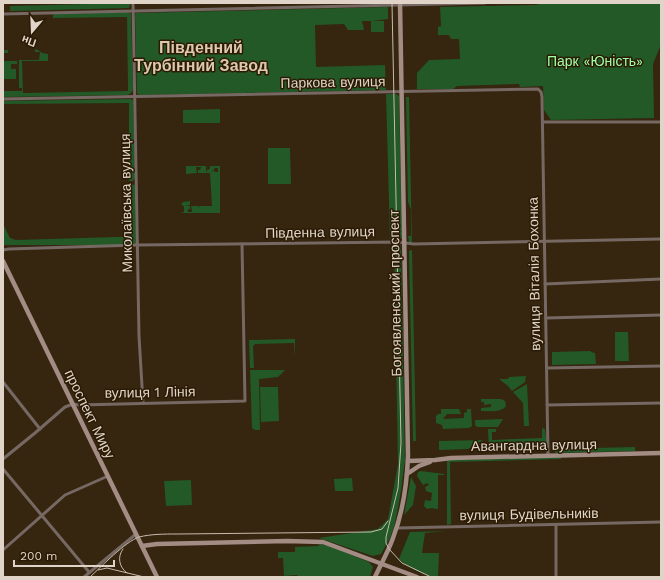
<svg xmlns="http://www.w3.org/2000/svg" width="664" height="580" viewBox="0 0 664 580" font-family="'Work Sans',sans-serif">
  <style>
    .green { fill: #225927 }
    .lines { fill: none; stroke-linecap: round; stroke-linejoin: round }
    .street { stroke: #766863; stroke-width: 3 }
    .secondary { stroke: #a28c84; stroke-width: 4.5 }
    .tram { stroke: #c7bbad; stroke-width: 1 }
    .labels { text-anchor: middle; stroke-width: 3; stroke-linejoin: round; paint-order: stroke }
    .park-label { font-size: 14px; fill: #9efea3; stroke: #2b1b05 }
    .street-label { font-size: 14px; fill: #dfd4c7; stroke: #2b1b05 }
    .quarter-label { font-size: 16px; font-weight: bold; fill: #ddc7ad; stroke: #2b1b05 }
  </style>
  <rect width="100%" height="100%" fill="#36250f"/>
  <g class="green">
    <polygon points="127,3 131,3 129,8 10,11 10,6"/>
    <polygon points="541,3 661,3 661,44 653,64 654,118 551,120 544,110 543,86 520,87 519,84 457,86 453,89 417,89 417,73 429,60 460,59 459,39 451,39 449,35 438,35 438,27 441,26 440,7 536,5"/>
    <polygon points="388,7 388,19 372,21 384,21 384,32 371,32 371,21 362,21 364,29 363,30 348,30 344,24 315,25 316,67 385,65 386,90 139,95 137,93 135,14 136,13"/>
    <polygon points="128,12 131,14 133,90 131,93 128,95 3,97 3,91 22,91 22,88 19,88 19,60 39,60 40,52 35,52 35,49 38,50 42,53 48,54 48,61 22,61 23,93 128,91 127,17 53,18 53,16 54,14"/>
    <polygon points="3,50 8,50 8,53 4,53 4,61 17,61 17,64 11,64 11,69 16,69 16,79 3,79"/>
    <polygon points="386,94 396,94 399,96 402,237 400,239 390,239"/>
    <polygon points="406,97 409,97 412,243 409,242 408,236 411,236 411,210 408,202"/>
    <polygon points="131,99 133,100 135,178 133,181 129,181 129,103 3,104 3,101"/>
    <polygon points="220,109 220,123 183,123 183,110"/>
    <polygon points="268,148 290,148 291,184 268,184"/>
    <polygon points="186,166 220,166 220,213 181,213 184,212 184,206 181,205 183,202 190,201 190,205 185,206 190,206 190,209 188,209 188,212 192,212 191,206 198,206 199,208 199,206 212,206 210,173 214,170 215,172 218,172 218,168 215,168 210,173 206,173 207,170 210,169 210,166 206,166 206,173 198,173 198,170 200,170 201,167 196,167 197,173 186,174"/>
    <polygon points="129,184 135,185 136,243 135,245 3,245 3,224 10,238 16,240 117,237 124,237 124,238 130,239"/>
    <polygon points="394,244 399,244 401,246 405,460 401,491 395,524 390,538 381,554 373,556 319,538 378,529 388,519 398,464"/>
    <polygon points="412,250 416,441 413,441 409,251"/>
    <polygon points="615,332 628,332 629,361 615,361"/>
    <polygon points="295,339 295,358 294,343 255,344 253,346 254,368 250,368 249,340"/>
    <polygon points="591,351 591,352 595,353 596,364 552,365 552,352"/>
    <polygon points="250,370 285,370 278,377 259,379 260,430 255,430 252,428"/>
    <polygon points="526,376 525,382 512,391 508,386 499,379 508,379 509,377"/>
    <polygon points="527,384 529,426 524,426 523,403 513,392"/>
    <polygon points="260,387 278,387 279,421 261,422"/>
    <path d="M481,399H501L505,401L506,406C501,413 489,411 481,411V408L491,407V404L484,405V402H481Z"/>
    <polygon points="441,409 459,409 461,414 447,414 443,419 464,418 464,413 467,412 467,409 471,409 472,426 469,428 443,429 442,425 436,423 436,416 438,414 441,414"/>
    <polygon points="503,419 498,427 477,427 475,425 475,420"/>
    <polygon points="542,428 545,429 547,446 539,448 489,449 488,429 496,429 496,432 492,432 492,440 542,438"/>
    <polygon points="483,440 468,449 439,450 439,441"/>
    <polygon points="635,447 635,451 556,453 553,450 553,449"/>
    <polygon points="561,457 561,459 450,462 451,524 447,525 447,460"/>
    <polygon points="421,471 444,474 444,475 438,475 438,509 431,508 427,509 424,506 425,500 431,501 432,493 426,491 425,487 429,485 427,483 423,485 417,476 418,472"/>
    <polygon points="411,477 416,486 413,505 404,515"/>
    <polygon points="352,478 353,491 335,491 334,479"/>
    <polygon points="191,480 192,505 166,506 164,481"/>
    <path d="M446,531L425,533L422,553H439L438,577C427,577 407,567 399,559L410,532Z"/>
    <polygon points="320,544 329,546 369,562 373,567 370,577 298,577 297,575 284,576 283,558 278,558 278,552 295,552 295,547 318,546"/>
  </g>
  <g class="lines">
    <g class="street">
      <polyline points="133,3 139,336 143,403"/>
      <polyline points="3,14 485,3"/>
      <polyline points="3,99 538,89 541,92 542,97 548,455"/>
      <polyline points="543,122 661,122"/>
      <polyline points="3,250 9,249 137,245 397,242 414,244 661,239"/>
      <polyline points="545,284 661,279"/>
      <polyline points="546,318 661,315"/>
      <polyline points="548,368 661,366"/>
      <polyline points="3,382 40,429"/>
      <polyline points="547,405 661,403"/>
      <polyline points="3,459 35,433 65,407 73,404 79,405 245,401 242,244"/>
      <polyline points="3,469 89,572"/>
      <polyline points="397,528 661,522"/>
      <polyline points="3,550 65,495 108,476"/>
      <polyline points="84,577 136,534"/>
      <polyline points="556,577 556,525"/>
    </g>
    <g class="secondary">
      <polyline points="3,261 157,577"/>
      <polyline points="408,461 435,460 451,458 661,453"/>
      <polyline points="407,474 419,466 430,462"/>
      <polyline points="142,546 157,544 287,541 323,542 417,577"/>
      <path d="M375,577C381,564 388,552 393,538C403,512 407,483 408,456L400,3"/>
    </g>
    <g class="tram">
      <polyline points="392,3 401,443 398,488 386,537 386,543 389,549 402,563 431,577"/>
      <path d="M123,549C117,557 119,567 127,573"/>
      <polyline points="98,570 107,568 144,577"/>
      <path d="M90,577C102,566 125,542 139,537C151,534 165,534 177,534L371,532L382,529L388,521"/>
    </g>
  </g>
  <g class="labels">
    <g class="park-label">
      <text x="595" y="66">Парк «Юність»</text>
    </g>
    <g class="street-label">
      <text transform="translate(333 82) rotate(-1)" y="5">Паркова вулиця</text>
      <text transform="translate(126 203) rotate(-91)" y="5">Миколаївська вулиця</text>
      <text transform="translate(320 232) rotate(-1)" y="5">Південна вулиця</text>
      <text transform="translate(534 274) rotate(-91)" y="5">вулиця Віталія Бохонка</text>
      <text transform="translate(395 293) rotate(-91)" y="5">Богоявленський проспект</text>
      <text transform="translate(150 392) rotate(-1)" y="5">вулиця 1 Лінія</text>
      <text transform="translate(90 414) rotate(64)" y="5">проспект Миру</text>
      <text transform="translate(534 445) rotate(-1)" y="5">Авангардна вулиця</text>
      <text transform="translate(529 514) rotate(-1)" y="5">вулиця Будівельників</text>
    </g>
    <g class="quarter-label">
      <text x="201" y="53">Південний<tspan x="201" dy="18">Турбінний Завод</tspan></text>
    </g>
  </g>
  <rect width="664" height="580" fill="none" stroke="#dfd4c7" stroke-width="8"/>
  <g transform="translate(32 32) rotate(199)" stroke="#2b1b05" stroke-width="3" paint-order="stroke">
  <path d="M0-3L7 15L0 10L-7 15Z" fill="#dfd4c7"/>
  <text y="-6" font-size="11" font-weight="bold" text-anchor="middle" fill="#dfd4c7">Пн</text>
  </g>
  <path d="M14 560v6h100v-6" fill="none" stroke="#dfd4c7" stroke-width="2"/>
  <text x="20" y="560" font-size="12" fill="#dfd4c7" stroke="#2b1b05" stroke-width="3" paint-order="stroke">200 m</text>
</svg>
